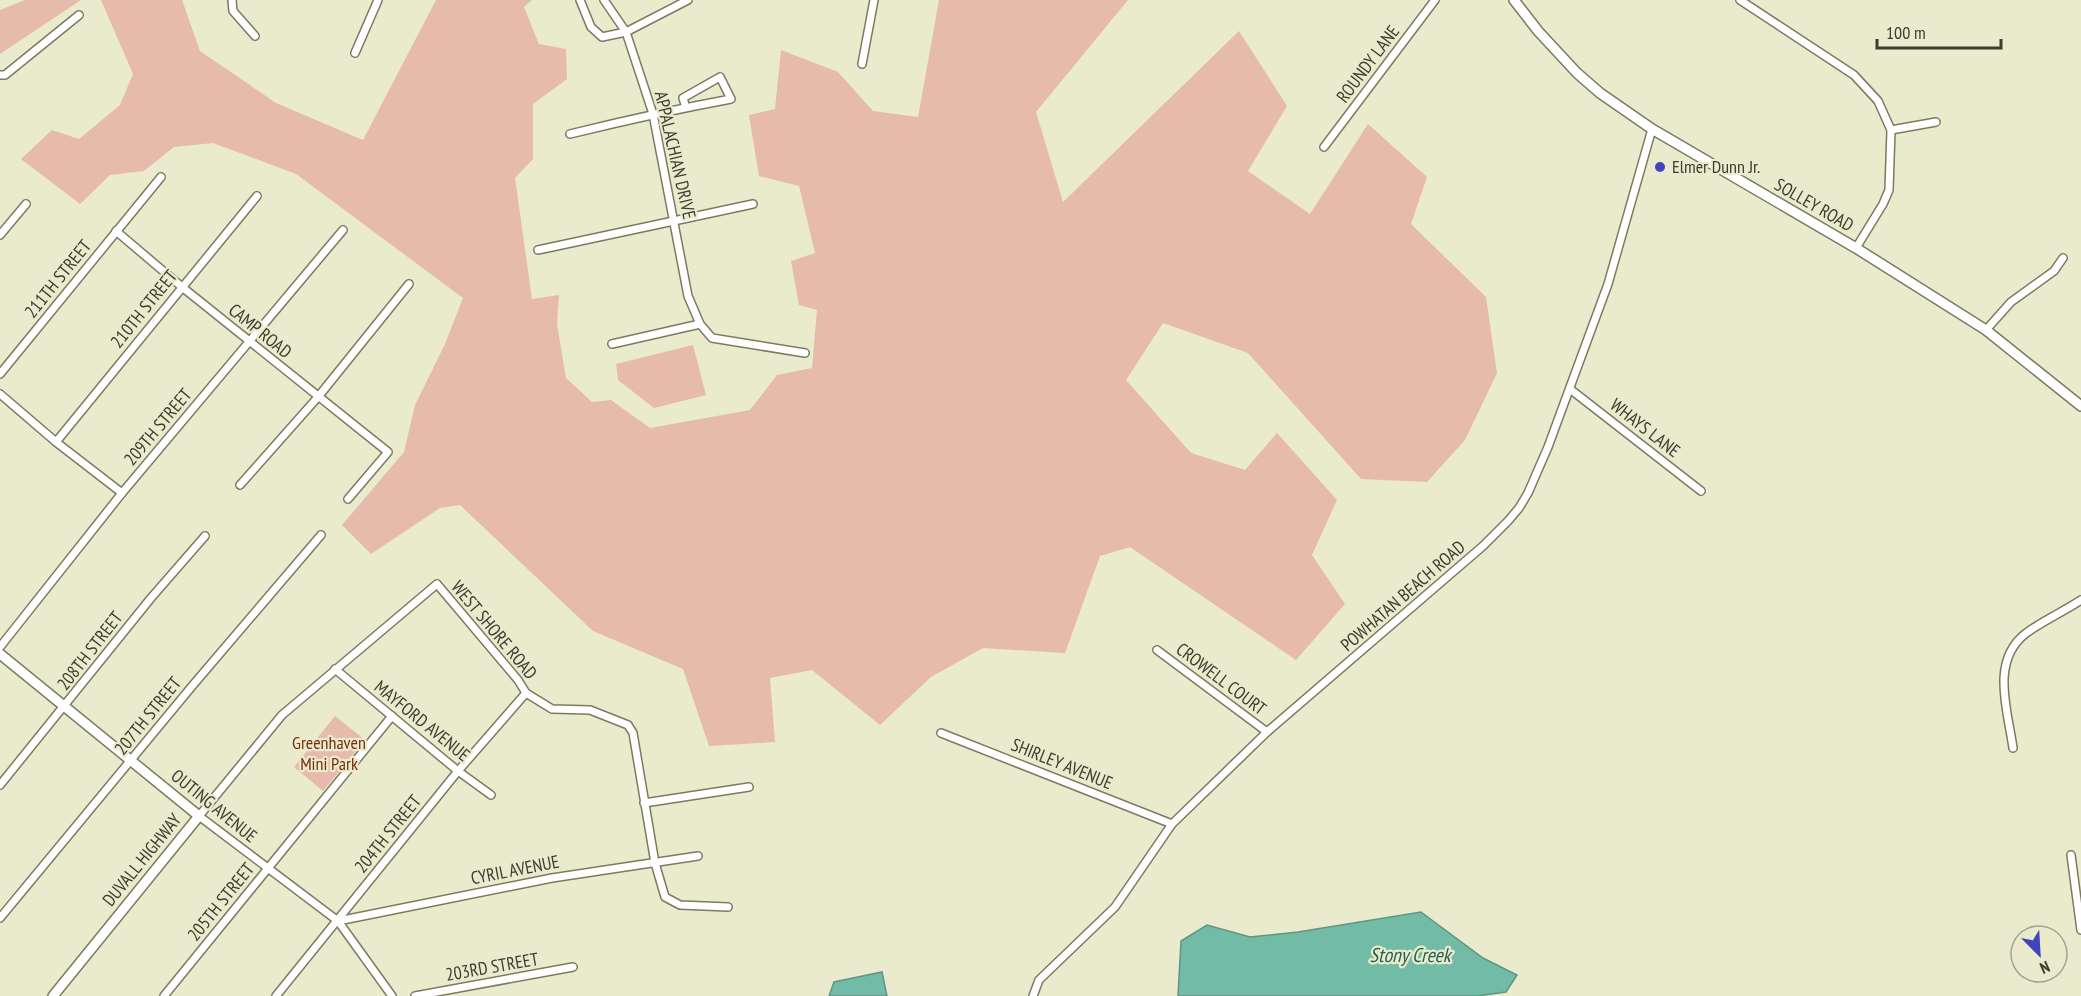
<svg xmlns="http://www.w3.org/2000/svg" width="2081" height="996" viewBox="0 0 2081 996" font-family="'PT Sans Narrow',sans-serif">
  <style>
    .green { fill: #e6bbab }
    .water { fill: #71bba7; stroke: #619584; stroke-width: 1.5 }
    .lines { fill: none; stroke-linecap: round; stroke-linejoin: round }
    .street-casing { stroke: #7b7b60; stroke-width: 10 }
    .secondary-casing { stroke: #7b7b60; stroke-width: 12 }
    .street { stroke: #fff; stroke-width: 7 }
    .secondary { stroke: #fff; stroke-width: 9 }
    .poi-dot { fill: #4245ba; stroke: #eaeacd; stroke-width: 2 }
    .labels { text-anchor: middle; stroke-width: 4.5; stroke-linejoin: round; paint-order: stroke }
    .street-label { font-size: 18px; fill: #3d3d31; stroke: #eaeacd }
    .poi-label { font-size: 18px; fill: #3d3d31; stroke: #eaeacd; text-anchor: start }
    .park-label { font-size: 18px; fill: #772e10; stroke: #eaeacd }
    .water-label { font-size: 20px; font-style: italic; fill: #266153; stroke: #eaeacd }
  </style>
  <rect width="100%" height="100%" fill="#eaeacd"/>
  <g class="green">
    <polygon points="25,0 81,0 0,54 0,10"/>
    <polygon points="101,0 182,0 200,51 276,103 363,140 436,0 532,0 524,7 539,44 566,49 567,79 533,104 533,159 515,178 532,299 559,295 557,324 566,378 592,402 611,400 650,428 750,410 777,375 812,368 817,310 799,305 791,261 815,253 799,186 759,176 749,115 775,109 781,50 838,72 873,111 918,117 939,0 1128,0 1036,112 1063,202 1239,31 1287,106 1248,171 1310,214 1368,124 1427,177 1411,224 1486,297 1497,373 1465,440 1427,482 1361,479 1248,353 1163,323 1126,380 1191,453 1245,470 1277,433 1337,500 1312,555 1345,604 1296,660 1130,547 1100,556 1065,653 983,648 931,677 880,725 812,670 770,678 775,742 709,746 683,669 593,631 460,505 440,508 371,554 342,525 404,452 415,405 445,344 463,298 296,174 213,143 174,147 144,171 110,175 80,204 21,159 52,130 79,139 120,105 133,74"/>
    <polygon points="693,345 706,395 654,408 618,380 616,364"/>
    <polygon points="335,716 365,740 323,791 294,767"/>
  </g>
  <g class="water">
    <polygon points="1421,912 1483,958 1517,975 1506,992 1477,996 1178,996 1181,941 1207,925 1250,937 1298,932"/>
    <polygon points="882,972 887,996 829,996 834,982"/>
  </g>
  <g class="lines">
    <defs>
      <g id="street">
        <polyline points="232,0 233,11 255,36"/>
        <polyline points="580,0 591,27 602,37 626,32 688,0"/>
        <polyline points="604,0 626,32 653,114 688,296 700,324 712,338 805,353"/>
        <polyline points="1740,0 1854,75 1878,101 1891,130 1889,190 1883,204 1856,248"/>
        <polyline points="355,53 378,0"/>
        <polyline points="862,64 874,0"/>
        <polyline points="0,75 5,75 79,15"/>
        <polyline points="1891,130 1936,122"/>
        <path d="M570,134C623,121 677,109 731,99L720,77L683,98L686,108"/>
        <polyline points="1324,147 1435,0"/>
        <polyline points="116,231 182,287 388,452 348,499"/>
        <polyline points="0,235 26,204"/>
        <polyline points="538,250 753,204"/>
        <polyline points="1986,330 2011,302 2054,271 2063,258"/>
        <polyline points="612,344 700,324"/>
        <polyline points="0,374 161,177"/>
        <polyline points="1570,389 1701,491"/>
        <polyline points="0,394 56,442 122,493"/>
        <polyline points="56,442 257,196"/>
        <polyline points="240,485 318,397 409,284"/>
        <polyline points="0,647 122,493 343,230"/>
        <polyline points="1157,650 1267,732"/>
        <polyline points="335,669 458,771 491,795"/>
        <polyline points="941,733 1172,824"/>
        <path d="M2013,748C2008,711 1990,662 2025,634C2042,621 2063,612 2081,600"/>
        <polyline points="0,785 151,598 205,536"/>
        <polyline points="644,803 749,787"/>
        <polyline points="2071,855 2081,930"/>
        <polyline points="0,918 193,685 321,535"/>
        <polyline points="338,921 552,878 698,856"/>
        <polyline points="164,996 392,716"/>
        <polyline points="276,996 458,771 526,693"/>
        <polyline points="392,996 338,921 199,816 282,715 437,584 518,680 526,693 552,709 590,710 628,725 633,733 655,863 665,897 680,905 728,907"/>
        <polyline points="415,996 573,967"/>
        <polyline points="1033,996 1039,980 1115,907 1172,824 1267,732 1483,546 1508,521 1519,508 1528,493 1548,447 1608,284 1652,129"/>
      </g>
      <g id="secondary">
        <polyline points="1514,0 1538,31 1577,73 1600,93 1652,129 1856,248 1986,330 2081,406"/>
        <polyline points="0,654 199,816 53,996"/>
      </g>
    </defs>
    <use href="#street" class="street-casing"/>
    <use href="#secondary" class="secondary-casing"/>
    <use href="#street" class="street"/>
    <use href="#secondary" class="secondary"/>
  </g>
  <circle class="poi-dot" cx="1660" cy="167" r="6"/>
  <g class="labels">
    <g class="street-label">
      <text transform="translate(1368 64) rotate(-53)" y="6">ROUNDY LANE</text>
      <text transform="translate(675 155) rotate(77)" y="6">APPALACHIAN DRIVE</text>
      <text transform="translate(1814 205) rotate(30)" y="6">SOLLEY ROAD</text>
      <text transform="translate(58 279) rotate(-51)" y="6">211TH STREET</text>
      <text transform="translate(144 309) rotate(-51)" y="6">210TH STREET</text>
      <text transform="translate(260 331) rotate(39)" y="6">CAMP ROAD</text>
      <text transform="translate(158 427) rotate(-50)" y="6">209TH STREET</text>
      <text transform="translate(1645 428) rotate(38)" y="6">WHAYS LANE</text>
      <text transform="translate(1403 596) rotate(-41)" y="6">POWHATAN BEACH ROAD</text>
      <text transform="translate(494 630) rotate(50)" y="6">WEST SHORE ROAD</text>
      <text transform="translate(90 651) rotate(-52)" y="6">208TH STREET</text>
      <text transform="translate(1221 679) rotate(37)" y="6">CROWELL COURT</text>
      <text transform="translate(148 716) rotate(-51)" y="6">207TH STREET</text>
      <text transform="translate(422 721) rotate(39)" y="6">MAYFORD AVENUE</text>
      <text transform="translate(1062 764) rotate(22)" y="6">SHIRLEY AVENUE</text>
      <text transform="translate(214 806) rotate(39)" y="6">OUTING AVENUE</text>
      <text transform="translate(388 834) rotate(-51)" y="6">204TH STREET</text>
      <text transform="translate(142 860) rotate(-51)" y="6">DUVALL HIGHWAY</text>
      <text transform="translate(515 870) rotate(-11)" y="6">CYRIL AVENUE</text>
      <text transform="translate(221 902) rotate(-51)" y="6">205TH STREET</text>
      <text transform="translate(492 967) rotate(-10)" y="6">203RD STREET</text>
    </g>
    <g class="poi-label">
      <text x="1672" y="173">Elmer Dunn Jr.</text>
    </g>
    <g class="park-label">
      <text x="329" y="749">Greenhaven<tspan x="329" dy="21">Mini Park</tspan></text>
    </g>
    <g class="water-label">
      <text x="1410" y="962">Stony Creek</text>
    </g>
  </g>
  <g transform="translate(2039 954) rotate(156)"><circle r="28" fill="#eaeacd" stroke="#a5a58f" stroke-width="1.5"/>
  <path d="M0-4.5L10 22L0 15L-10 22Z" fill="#4245ba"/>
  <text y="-9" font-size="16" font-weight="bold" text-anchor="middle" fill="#3d3d31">N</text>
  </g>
  <path d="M1877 39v9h124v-9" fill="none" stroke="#3d3d31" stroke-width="3"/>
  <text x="1886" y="39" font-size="18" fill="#3d3d31" stroke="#eaeacd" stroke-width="4.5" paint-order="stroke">100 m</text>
</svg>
